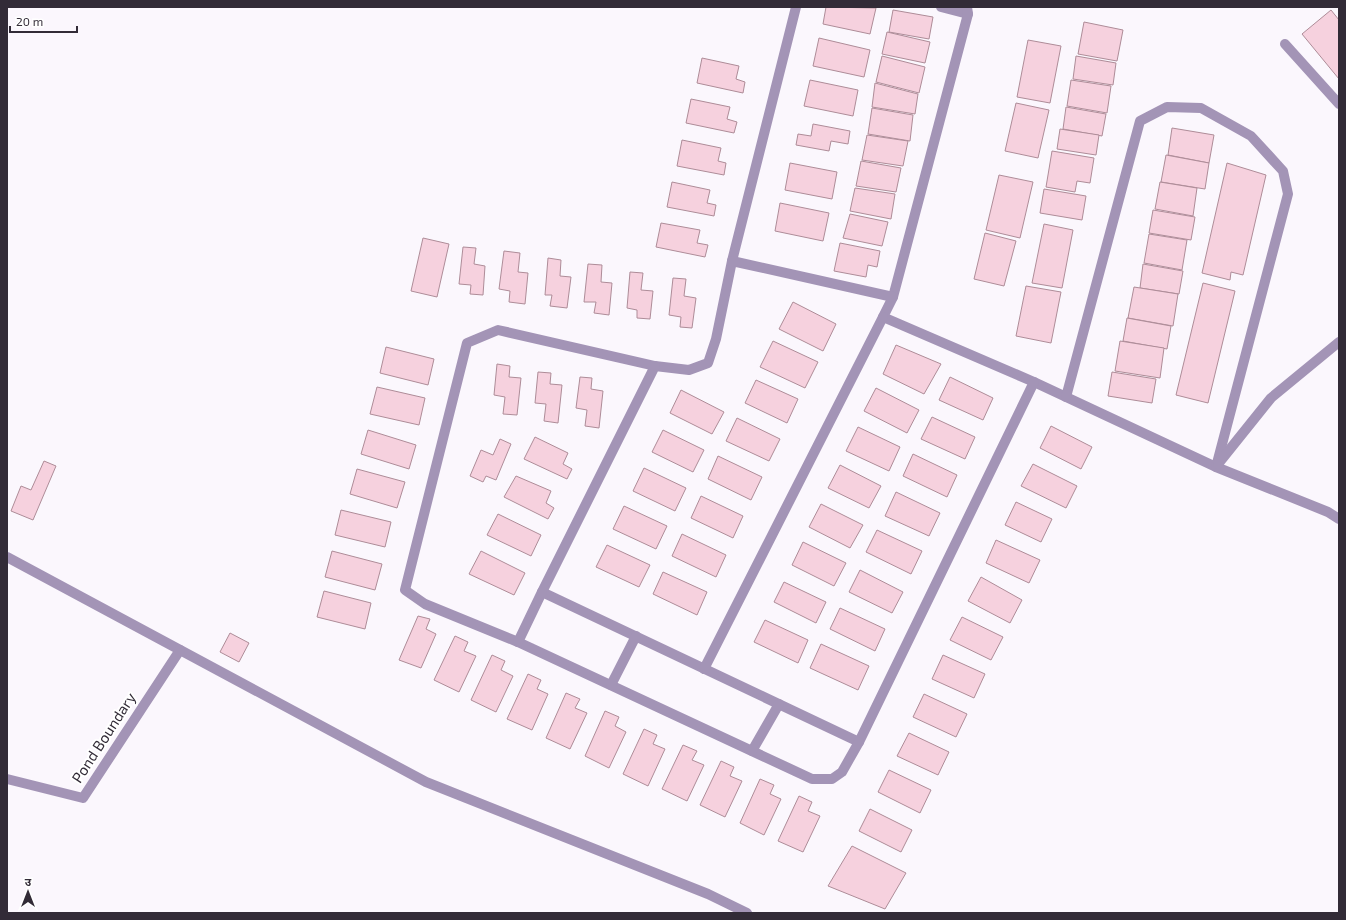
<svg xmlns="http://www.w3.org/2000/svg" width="1346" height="920" viewBox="0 0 1346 920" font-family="'Exo 2','Noto Sans Devanagari',sans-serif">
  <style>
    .building { fill: #f6d1de; stroke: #ae8c98 }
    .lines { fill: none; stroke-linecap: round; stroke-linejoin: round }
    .service { stroke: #a394b6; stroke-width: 10 }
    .pedestrian { stroke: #a394b6; stroke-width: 10 }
    .minor { stroke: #a394b6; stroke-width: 10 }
    .labels { text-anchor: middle; stroke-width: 4; stroke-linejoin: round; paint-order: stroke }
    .street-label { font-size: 15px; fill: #322b37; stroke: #fff }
  </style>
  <rect width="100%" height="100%" fill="#fbf7fd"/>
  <g class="building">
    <polygon points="826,7 876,8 870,34 823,24"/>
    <polygon points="893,10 933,17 929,39 889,32"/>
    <polygon points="1331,10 1339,20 1339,79 1302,34"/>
    <polygon points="1084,22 1123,30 1117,61 1078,54"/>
    <polygon points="887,32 930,42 925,63 882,54"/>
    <polygon points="819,38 870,50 864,77 813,66"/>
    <polygon points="1028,40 1061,46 1050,103 1017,97"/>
    <polygon points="882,56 925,67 919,93 876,82"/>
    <polygon points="1076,56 1116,63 1113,85 1073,79"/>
    <polygon points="702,58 739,66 736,79 745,82 743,93 697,83"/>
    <polygon points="810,80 858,90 853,116 804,106"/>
    <polygon points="1071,80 1111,86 1107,113 1067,106"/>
    <polygon points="875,83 918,94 915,114 872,107"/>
    <polygon points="691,99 730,107 727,119 737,122 734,133 686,123"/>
    <polygon points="1016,103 1049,110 1038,158 1005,151"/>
    <polygon points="1066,107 1106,114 1102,136 1063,129"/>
    <polygon points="872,108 913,115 910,141 868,134"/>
    <polygon points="813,124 850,131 848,144 831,141 829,151 796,145 798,134 811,136"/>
    <polygon points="1172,128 1214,135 1209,163 1168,155"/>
    <polygon points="1060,129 1099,135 1096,155 1057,149"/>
    <polygon points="867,135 908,141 903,166 862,160"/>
    <polygon points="682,140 721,148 718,161 726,163 724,175 677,166"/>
    <polygon points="1052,151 1094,158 1090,183 1077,181 1075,192 1046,187"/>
    <polygon points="1166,155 1209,163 1205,189 1161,182"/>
    <polygon points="861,161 901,168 896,192 856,186"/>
    <polygon points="790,163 837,172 832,199 785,190"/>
    <polygon points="1227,163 1266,175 1243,275 1231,272 1230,280 1202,273"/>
    <polygon points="999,175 1033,182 1020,238 986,230"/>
    <polygon points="672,182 710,190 707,203 716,205 714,216 667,207"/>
    <polygon points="1160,182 1197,188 1193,216 1155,209"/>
    <polygon points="855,188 895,194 891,219 850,211"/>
    <polygon points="1044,189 1086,196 1082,220 1040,213"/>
    <polygon points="780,203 829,213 823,241 775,231"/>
    <polygon points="1153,210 1195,217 1191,240 1149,233"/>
    <polygon points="850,214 888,222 882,246 843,238"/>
    <polygon points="661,223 700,230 697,243 708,245 705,257 656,247"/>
    <polygon points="1044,224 1073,230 1062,288 1032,283"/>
    <polygon points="985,233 1016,241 1004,286 974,279"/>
    <polygon points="1149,234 1187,240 1182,270 1144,263"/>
    <polygon points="423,238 449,244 437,297 411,291"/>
    <polygon points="840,243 880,251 877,267 868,265 866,277 834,271"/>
    <polygon points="463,247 476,248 474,264 485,266 483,295 470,294 471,285 459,284"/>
    <polygon points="504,251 520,253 518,272 528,273 525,304 509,302 510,291 499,289"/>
    <polygon points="548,258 561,260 560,276 571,277 567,308 550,306 552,295 545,295"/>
    <polygon points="588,264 602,265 601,282 612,283 609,315 594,313 596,302 584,302"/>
    <polygon points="1143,264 1183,271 1179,294 1140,288"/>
    <polygon points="630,272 643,273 641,290 653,291 650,319 637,318 637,310 627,308"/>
    <polygon points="673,278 686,279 684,296 696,298 692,328 680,327 681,317 669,315"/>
    <polygon points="1203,283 1235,291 1208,403 1176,395"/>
    <polygon points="1026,286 1061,292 1051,343 1016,336"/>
    <polygon points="1134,287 1178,294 1173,326 1128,318"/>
    <polygon points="793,302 836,324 823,351 779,329"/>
    <polygon points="1127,318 1171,326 1167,349 1123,341"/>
    <polygon points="773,341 818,362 805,388 760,367"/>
    <polygon points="1120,341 1164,348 1160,378 1115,371"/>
    <polygon points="896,345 941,364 924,394 883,374"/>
    <polygon points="386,347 434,359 428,385 380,373"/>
    <polygon points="497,364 510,366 509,377 521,378 517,415 503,414 505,397 494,395"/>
    <polygon points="538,372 551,373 550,384 562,385 558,423 544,421 546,404 535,403"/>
    <polygon points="1112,372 1156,379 1152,403 1108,396"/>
    <polygon points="580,377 592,378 591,389 603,391 599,428 585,426 587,410 576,408"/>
    <polygon points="950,377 993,398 983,420 939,400"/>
    <polygon points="756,380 798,399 787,423 745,403"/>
    <polygon points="377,387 425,398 419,425 370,414"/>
    <polygon points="876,388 919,410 907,433 864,411"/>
    <polygon points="681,390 724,412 712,434 670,413"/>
    <polygon points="932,417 975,437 965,459 921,439"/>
    <polygon points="737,418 780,439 769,461 726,441"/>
    <polygon points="1051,426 1092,447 1081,469 1040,448"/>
    <polygon points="858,427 900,447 889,471 846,451"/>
    <polygon points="368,430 416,445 409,469 361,454"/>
    <polygon points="663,430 704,450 693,472 652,452"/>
    <polygon points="535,437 568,453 563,464 572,469 567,479 524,459"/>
    <polygon points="500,439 511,444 496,480 486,476 483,482 470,476 481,450 493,455"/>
    <polygon points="913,454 957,475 947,497 903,476"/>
    <polygon points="718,456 762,477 751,500 708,479"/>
    <polygon points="44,461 56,466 33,520 11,511 21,486 31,490"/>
    <polygon points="1033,464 1077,486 1066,508 1021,486"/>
    <polygon points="840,465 881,486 869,508 828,488"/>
    <polygon points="644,468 686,488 675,511 633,491"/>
    <polygon points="357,469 405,482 397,508 350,494"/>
    <polygon points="516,476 551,491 546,503 554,508 548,519 504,497"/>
    <polygon points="896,492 940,513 929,536 885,516"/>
    <polygon points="701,496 743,516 733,538 691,518"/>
    <polygon points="1016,502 1052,519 1041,542 1005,525"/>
    <polygon points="821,504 863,525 850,548 809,527"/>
    <polygon points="624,506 667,526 656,549 613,529"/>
    <polygon points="341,510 391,522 385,547 335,535"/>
    <polygon points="498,514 541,535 531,556 487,535"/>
    <polygon points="877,530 922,551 911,574 866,552"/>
    <polygon points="682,534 726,555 716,577 672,556"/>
    <polygon points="996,540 1040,560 1029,583 986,563"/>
    <polygon points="803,542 846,563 834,586 792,565"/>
    <polygon points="607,545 650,565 639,587 596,567"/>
    <polygon points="332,551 382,564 375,590 325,577"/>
    <polygon points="481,551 525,573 514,595 469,574"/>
    <polygon points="860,570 903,592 892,613 849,592"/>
    <polygon points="663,572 707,592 697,615 653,594"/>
    <polygon points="981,577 1022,600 1010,623 968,601"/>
    <polygon points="784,582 826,602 816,623 774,602"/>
    <polygon points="324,591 371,603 365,629 317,617"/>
    <polygon points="840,608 885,629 875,651 830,629"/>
    <polygon points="418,616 430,619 426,629 436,634 421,668 399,660"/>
    <polygon points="962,617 1003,637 991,660 950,640"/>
    <polygon points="765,620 808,640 798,663 754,642"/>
    <polygon points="230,633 249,643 239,662 220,652"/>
    <polygon points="455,636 468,642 464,651 476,656 459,692 434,680"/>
    <polygon points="821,644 869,666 858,690 810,668"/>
    <polygon points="492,655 505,661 501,670 513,676 496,712 471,700"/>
    <polygon points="943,655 985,674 974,698 932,679"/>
    <polygon points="528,674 541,680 537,689 548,694 532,730 507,719"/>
    <polygon points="566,693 580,699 575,708 587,713 570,749 546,738"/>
    <polygon points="924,694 967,714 956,737 913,717"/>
    <polygon points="605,711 619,717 615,726 626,732 609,768 585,756"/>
    <polygon points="644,729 657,735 653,744 665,749 648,786 623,774"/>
    <polygon points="909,733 949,752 938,775 897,756"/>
    <polygon points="683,745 697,751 692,760 704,765 687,801 662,789"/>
    <polygon points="721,761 734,767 730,776 742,781 725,817 700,805"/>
    <polygon points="889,770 931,790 920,813 878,792"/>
    <polygon points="760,779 774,785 770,794 781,799 764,835 740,823"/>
    <polygon points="799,796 812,802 808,811 820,816 803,852 778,841"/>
    <polygon points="870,809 912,830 901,852 859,831"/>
    <polygon points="852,846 906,873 885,909 828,886"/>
  </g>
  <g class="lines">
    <polyline class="service" points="7,557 426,782 708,894 747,913"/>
    <polyline class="pedestrian" points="7,779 83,798 180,650"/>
    <g class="minor">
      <polyline points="941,7 968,14"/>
      <polyline points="967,7 968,14 893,297 883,317 1034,382 1216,467 1328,512 1339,519"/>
      <polyline points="1285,44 1339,104"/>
      <polyline points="732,261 796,7"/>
      <polyline points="893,297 732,261 716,339 708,363 689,370 655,366 542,592 859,742 1034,382"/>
      <polyline points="655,366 498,330 467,343 405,590 425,604 518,642 812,779 832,779 842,772 859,742"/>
      <polyline points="1066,397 1140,121 1167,107 1201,108 1251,136 1283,171 1288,194 1216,467"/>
      <polyline points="1218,464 1271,398 1339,342"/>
      <polyline points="518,642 542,592"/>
      <polyline points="704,669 883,317"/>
      <polyline points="611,685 636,636"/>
      <polyline points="752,751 779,704"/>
    </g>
  </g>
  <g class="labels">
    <g class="street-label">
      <text transform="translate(104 738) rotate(-57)" y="5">Pond Boundary</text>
    </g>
  </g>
  <rect width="1346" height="920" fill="none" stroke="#322b37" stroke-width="16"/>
  <g transform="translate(28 892)" stroke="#ffffff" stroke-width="3" paint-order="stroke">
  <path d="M0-3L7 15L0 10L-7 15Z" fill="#322b37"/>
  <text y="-6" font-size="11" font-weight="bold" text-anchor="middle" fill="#322b37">उ</text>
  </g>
  <path d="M10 26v6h67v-6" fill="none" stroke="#322b37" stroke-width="2"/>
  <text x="16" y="26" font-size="12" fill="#322b37" stroke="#ffffff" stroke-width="3" paint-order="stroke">20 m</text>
</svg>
